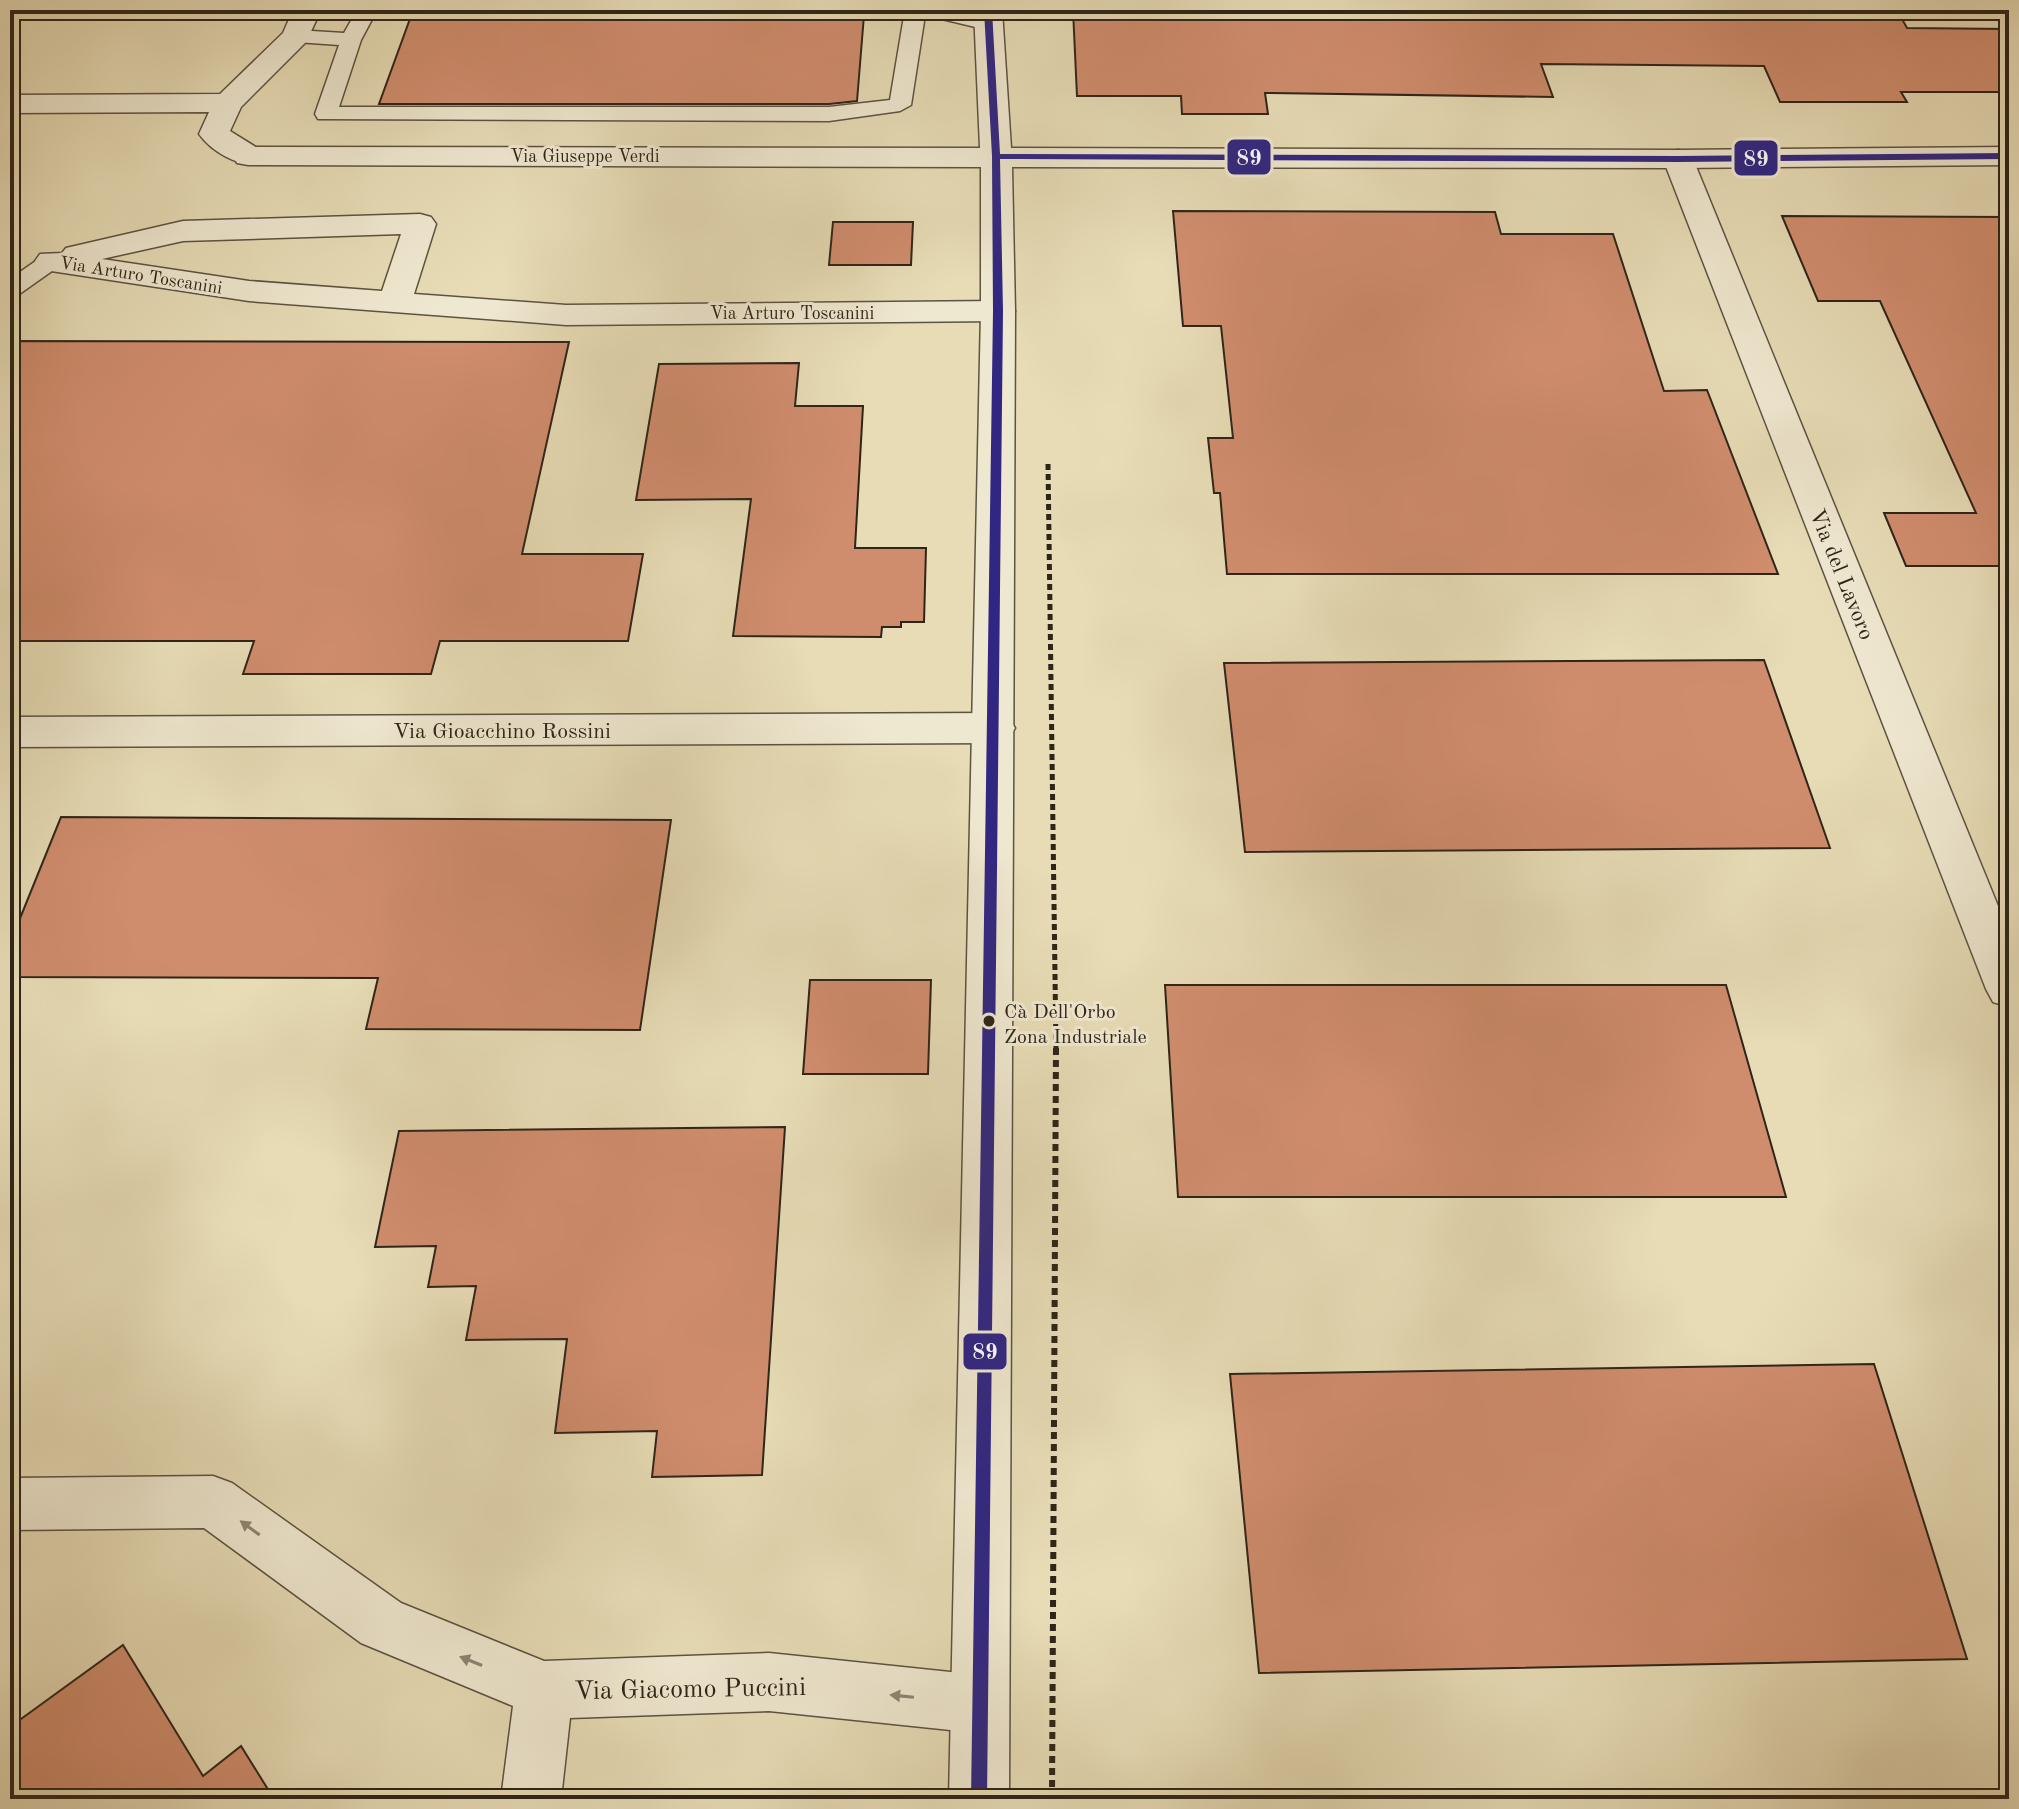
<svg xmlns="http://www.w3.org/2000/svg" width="2019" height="1809" viewBox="0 0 2019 1809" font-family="'Old Standard TT',serif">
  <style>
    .building { fill: #d08d6e; stroke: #2e2519; stroke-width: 2 }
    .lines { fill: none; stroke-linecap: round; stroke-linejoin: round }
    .service-casing { stroke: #5c5340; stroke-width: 3 }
    .minor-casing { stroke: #5c5340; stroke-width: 3 }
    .tertiary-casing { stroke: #5c5340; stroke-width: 3 }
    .path-far1 { stroke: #2e2519; stroke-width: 5; stroke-dasharray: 6 4; stroke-linecap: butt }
    .path { stroke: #2e2519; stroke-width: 6; stroke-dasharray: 7 5; stroke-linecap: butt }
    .service { fill: #efe8d0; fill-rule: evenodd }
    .minor { fill: #efe8d0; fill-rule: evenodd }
    .tertiary { fill: #efe8d0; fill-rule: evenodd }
    .bus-1-casing { stroke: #efe8d0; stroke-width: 6 }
    .bus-1 { fill: #312783; fill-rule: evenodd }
    .oneway { fill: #8e8674 }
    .bus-dot { fill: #2e2519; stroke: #efe8d0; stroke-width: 3 }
    .labels { text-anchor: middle; stroke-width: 6; stroke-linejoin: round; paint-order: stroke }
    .far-street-label { font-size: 18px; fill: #2e2519; stroke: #efe8d0 }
    .bus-label { font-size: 20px; fill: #2e2519; stroke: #efe8d0; text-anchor: start }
    .street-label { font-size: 22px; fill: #2e2519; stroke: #efe8d0 }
    .near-street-label { font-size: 26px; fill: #2e2519; stroke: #efe8d0 }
    .line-badge { stroke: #efe8d0; stroke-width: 3 }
    .badge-label { font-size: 22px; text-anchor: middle; font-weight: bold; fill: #fff }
  </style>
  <rect width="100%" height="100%" fill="#e7dcb6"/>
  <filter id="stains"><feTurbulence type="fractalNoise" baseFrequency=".0025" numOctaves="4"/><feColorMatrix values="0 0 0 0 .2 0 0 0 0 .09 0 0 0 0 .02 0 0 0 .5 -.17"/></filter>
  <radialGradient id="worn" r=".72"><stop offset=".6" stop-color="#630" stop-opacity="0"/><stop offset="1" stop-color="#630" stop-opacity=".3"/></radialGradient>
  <g class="building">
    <polygon points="1073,10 1897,10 1907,28 2009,29 2009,92 1901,92 1907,102 1780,102 1764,66 1541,64 1553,97 1265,93 1268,114 1182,114 1181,96 1077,96"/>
    <polygon points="864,15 857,101 829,104 379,104 411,16"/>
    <polygon points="1173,211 1495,212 1501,234 1613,234 1664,391 1707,390 1778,574 1227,574 1220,493 1214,493 1208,438 1233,438 1221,326 1183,326"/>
    <polygon points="1782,216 2009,217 2009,585 2000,566 1906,566 1884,513 1976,513 1880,301 1818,301"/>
    <polygon points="833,222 913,222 911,265 829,265"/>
    <polygon points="10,341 569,342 522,554 643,554 628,641 440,641 431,674 243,674 254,641 10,641"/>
    <polygon points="799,363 795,406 863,406 855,548 926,548 924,622 901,622 901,627 882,627 881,637 733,636 751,499 636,500 659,364"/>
    <polygon points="1764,660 1830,848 1245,852 1224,663"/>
    <polygon points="61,817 671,820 640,1030 366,1029 378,978 10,977 10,943"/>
    <polygon points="810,980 931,980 928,1074 803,1074"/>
    <polygon points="1165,985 1726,985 1786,1197 1178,1197"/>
    <polygon points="785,1127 762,1475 652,1477 657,1431 555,1433 567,1339 466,1340 476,1286 428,1287 436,1246 375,1247 399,1131"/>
    <polygon points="1874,1364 1967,1659 1259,1673 1230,1374"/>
    <polygon points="123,1645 203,1776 241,1746 274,1799 10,1799 10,1727"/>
  </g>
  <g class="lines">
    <defs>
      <g id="service">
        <polygon points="357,10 377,10 361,40 339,107 829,107 890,100 905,10 956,10 995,20 998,24 988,30 925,15 911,105 900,111 829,121 318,119 315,114 339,45 296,42 286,36 296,30 344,33"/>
        <polygon points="51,254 59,256 63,261 59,266 18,295 10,297 10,279 43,256"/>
      </g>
      <g id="minor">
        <path d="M293,10H321L306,42L241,107L230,131L259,149L263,156L259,163C239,168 211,151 199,134L209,112L10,113V95L220,94L283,33Z"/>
        <polygon points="1678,150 1689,152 1693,159 2009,933 2009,1007 1993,1002 1986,989 1663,159 1667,152"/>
        <path d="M420,214L431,217L436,224L414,294L566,305L998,301L1010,304L1015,311L1010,318L998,321L566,325L249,301L51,271L40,268L35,261L40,254L62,253L66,248L183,221ZM401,234L382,291L249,281L102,259L183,241Z"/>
        <polygon points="995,713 1009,718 1015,728 1009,738 995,743 10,747 10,717"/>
        <polygon points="213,1476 232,1483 401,1603 544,1661 769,1653 979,1675 1000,1683 1008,1704 1000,1725 979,1733 769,1711 570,1718 561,1799 501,1799 513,1706 361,1643 204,1528 10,1530 10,1478"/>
      </g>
      <polygon id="tertiary" points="974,10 1002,10 1011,148 1678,150 2009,147 2009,165 1678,168 1012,167 1015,311 1009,1799 949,1799 981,311 981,167 248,165 237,163 233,156 237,149 248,147 980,148"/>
    </defs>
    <use href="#service" class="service-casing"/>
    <use href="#minor" class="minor-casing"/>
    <use href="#tertiary" class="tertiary-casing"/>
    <polyline class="path-far1" points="1048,464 1056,1048"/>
    <polyline class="path" points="1052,1799 1056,1046"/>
    <use href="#service" class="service"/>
    <use href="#minor" class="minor"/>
    <use href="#tertiary" class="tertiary"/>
    <defs>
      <polygon id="bus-1" points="984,10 992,10 1000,154 1678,156 2009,153 2009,159 1678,162 1000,159 1003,311 987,1799 971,1799 993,311 992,156"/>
    </defs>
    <use href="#bus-1" class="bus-1-casing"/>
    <use href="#bus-1" class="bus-1"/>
  </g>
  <defs><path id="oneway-solid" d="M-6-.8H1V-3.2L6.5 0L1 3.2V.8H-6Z" transform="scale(2)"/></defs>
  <g class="oneway">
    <use href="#oneway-solid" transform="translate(250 1528) rotate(-144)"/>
    <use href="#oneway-solid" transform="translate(471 1661) rotate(-158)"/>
    <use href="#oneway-solid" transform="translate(902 1696) rotate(-174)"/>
  </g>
  <circle class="bus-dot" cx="989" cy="1021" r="7"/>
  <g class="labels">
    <g class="far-street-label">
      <text x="585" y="162">Via Giuseppe Verdi</text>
      <text transform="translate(141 275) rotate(9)" y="6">Via Arturo Toscanini</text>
      <text x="792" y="319">Via Arturo Toscanini</text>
    </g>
    <g class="bus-label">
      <text x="1004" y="1018">Cà Dell'Orbo<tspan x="1004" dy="25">Zona Industriale</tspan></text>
    </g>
    <g class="street-label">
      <text transform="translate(1843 574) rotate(68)" y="8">Via del Lavoro</text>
      <text x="502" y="738">Via Gioacchino Rossini</text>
    </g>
    <g class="near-street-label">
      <text transform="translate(690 1688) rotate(-1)" y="9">Via Giacomo Puccini</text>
    </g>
  </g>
  <g class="line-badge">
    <rect x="1226" y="138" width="46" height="38" rx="8" fill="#312783"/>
    <rect x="1733" y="139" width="46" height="38" rx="8" fill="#312783"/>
    <rect x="962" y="1332" width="46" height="39" rx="8" fill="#312783"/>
  </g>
  <g class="badge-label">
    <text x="1249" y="165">89</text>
    <text x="1756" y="166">89</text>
    <text x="985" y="1359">89</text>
  </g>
  <rect width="2019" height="1809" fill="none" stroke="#e7dcb6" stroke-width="40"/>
  <rect x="12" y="12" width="1995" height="1785" fill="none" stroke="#2e2519" stroke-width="4"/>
  <rect x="20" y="20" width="1979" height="1769" fill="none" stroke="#2e2519" stroke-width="2"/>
  <rect width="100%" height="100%" filter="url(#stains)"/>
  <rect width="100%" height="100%" fill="url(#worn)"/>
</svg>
